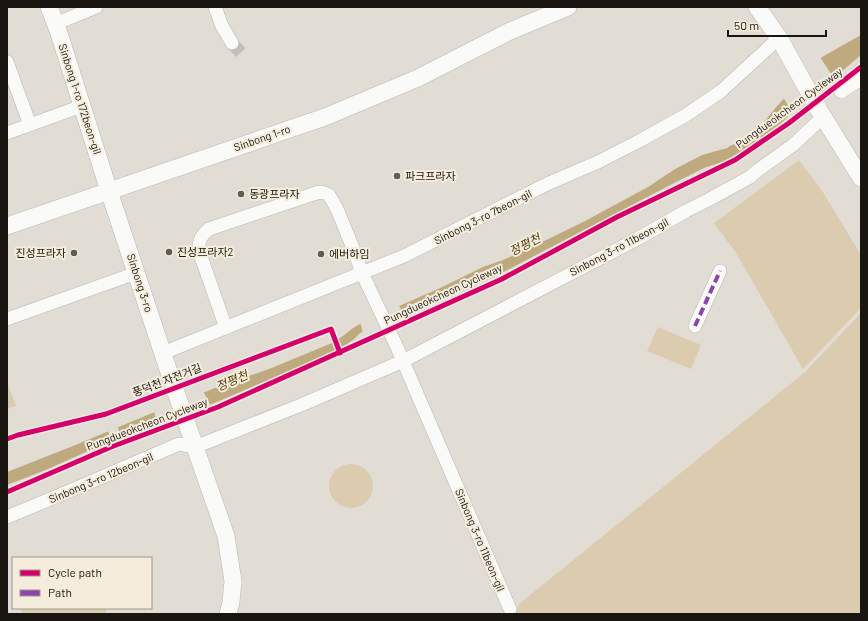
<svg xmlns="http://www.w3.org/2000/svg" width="868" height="621" viewBox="0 0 868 621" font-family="Barlow,'Noto Sans KR',sans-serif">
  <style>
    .green { fill: #dbccb0 }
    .water { fill: #bfa97e }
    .pier { fill: #e1ddd5 }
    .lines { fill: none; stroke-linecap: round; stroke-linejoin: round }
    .stream { stroke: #bfa97e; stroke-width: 4 }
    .minor-tunnel { stroke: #c3bfb8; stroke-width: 13; stroke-dasharray: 13 6; stroke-linecap: butt }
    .minor-casing { stroke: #bab6b0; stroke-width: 14 }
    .tertiary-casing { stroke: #bab6b0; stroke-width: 18 }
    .minor { stroke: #fafaf9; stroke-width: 13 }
    .tertiary { stroke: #fafaf9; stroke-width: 17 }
    .quiet { stroke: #8e44ad; stroke-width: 4; stroke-dasharray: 8 4; stroke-linecap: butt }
    .cycleway-casing { stroke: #f5ecdc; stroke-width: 8 }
    .cycleway { stroke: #d6006c; stroke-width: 5 }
    .poi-dot { fill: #5f5c56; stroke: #f5ecdc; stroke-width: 1.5 }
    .labels { text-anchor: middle; stroke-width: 4; stroke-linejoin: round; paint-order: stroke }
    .street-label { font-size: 11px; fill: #191611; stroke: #f5ecdc }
    .poi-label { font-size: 11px; fill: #191611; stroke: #f5ecdc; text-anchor: start }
    .water-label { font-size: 12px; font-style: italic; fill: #523d0c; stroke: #f5ecdc }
  </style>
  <rect width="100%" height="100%" fill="#e1ddd5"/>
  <g class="green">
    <polygon points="799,160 821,189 861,255 861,308 803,369 736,253 714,223"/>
    <polygon points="861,313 861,614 515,614 519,604 805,372"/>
    <polygon points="658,327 701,345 691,369 647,351"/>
    <polygon points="7,382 16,406 7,409"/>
    <circle cx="351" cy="486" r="22"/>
    <polygon points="23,608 106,608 106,614 21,614"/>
  </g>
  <polygon class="water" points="861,35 861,55 775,128 739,153 722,162 704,168 674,183 492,278 468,287 458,289 445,294 360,333 353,340 336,351 212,404 117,438 48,469 7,485 7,472 73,446 145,416 220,386 269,369 332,343 343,336 353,328 367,320 438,289 483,267 503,260 534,246 585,221 648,187 675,169 702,155 738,145 754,134 778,105 787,95 798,87 822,57"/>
  <g class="pier">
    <polygon points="820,57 835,80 787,121 789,107 783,97 796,86"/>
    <polygon points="398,304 404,315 363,334 360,321"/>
    <polygon points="203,391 211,406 157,426 154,410"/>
    <polygon points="117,425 122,439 112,443 107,429"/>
  </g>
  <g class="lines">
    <polyline class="stream" points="730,148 744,142"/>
    <polyline class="minor-tunnel" points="232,43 244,56"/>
    <defs>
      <g id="minor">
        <polyline points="215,7 222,26 232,43"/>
        <polyline points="55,24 96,7"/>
        <polyline points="7,62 30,125"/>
        <polyline points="841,92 861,79"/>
        <polyline points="7,133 82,106"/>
        <polyline points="7,319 136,273"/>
        <polyline points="695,326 720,271"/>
        <path d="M226,328L199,251C198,241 201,235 209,229L319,192L325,193L329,195L337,209L355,253L362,273L396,345L510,609"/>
        <polyline points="163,353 404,256 547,184 598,162 641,140 686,115 720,92 779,38"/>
        <polyline points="7,517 72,490 179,444 195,447 301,405 403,361 639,238 686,211 708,200 750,177 758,170 793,145 823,117"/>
      </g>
      <g id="tertiary">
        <polyline points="49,7 58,30 109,191 170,375 226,536 233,581 231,602 228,614"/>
        <polyline points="757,7 779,38 819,110 861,178"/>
        <polyline points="7,226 325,117 418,78 508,32 568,7"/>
      </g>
    </defs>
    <use href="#minor" class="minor-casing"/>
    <use href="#tertiary" class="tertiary-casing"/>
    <use href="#minor" class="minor"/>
    <use href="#tertiary" class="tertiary"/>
    <polyline class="quiet" points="695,326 720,271"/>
    <defs>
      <g id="cycleway">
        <polyline points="7,439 18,435 106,414 331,329 340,353"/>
        <polyline points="7,492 111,447 218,407 502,279 617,217 735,160 789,123 861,67"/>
      </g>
    </defs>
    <use href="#cycleway" class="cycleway-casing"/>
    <use href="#cycleway" class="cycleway"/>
  </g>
  <g class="poi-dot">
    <circle cx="397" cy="176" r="4"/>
    <circle cx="241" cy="194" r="4"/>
    <circle cx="169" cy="252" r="4"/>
    <circle cx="74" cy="253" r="4"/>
    <circle cx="321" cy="254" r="4"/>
  </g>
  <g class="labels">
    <g class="street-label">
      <text transform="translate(80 99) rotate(72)" y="4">Sinbong 1-ro 172beon-gil</text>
      <text transform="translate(789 108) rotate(-36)" y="4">Pungdueokcheon Cycleway</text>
      <text transform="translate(262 138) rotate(-19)" y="4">Sinbong 1-ro</text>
      <text transform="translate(483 217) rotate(-27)" y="4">Sinbong 3-ro 7beon-gil</text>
      <text transform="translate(619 247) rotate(-28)" y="4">Sinbong 3-ro 11beon-gil</text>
      <text transform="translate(140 283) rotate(72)" y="4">Sinbong 3-ro</text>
      <text transform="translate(443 294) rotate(-25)" y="4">Pungdueokcheon Cycleway</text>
      <text transform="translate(167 380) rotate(-21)" y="4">풍덕천 자전거길</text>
      <text transform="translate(147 424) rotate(-21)" y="4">Pungdueokcheon Cycleway</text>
      <text transform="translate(101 478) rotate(-23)" y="4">Sinbong 3-ro 12beon-gil</text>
      <text transform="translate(480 540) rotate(67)" y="4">Sinbong 3-ro 11beon-gil</text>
    </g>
    <g class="poi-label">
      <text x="405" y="180">파크프라자</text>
      <text x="249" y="198">동광프라자</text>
      <text x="177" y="256">진성프라자2</text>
      <text x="66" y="257" text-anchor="end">진성프라자</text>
      <text x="329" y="258">에버하임</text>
    </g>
    <g class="water-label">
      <text transform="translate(525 245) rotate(-27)" y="4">정평천</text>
      <text transform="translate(232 381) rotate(-23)" y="4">정평천</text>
    </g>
  </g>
  <rect width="868" height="621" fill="none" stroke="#191611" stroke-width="16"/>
  <rect x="12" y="557" width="140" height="52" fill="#f5ecdc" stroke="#9d968b"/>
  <rect x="20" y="570" width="20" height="6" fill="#d6006c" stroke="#9d968b"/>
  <text x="48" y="577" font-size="12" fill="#191611">Cycle path</text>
  <rect x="20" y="590" width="20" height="6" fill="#8e44ad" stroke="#9d968b"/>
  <text x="48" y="597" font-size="12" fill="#191611">Path</text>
  <path d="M728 30v6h98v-6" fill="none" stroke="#191611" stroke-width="2"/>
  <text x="734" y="30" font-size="12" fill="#191611" stroke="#f5ecdc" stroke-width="3" paint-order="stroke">50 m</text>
</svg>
